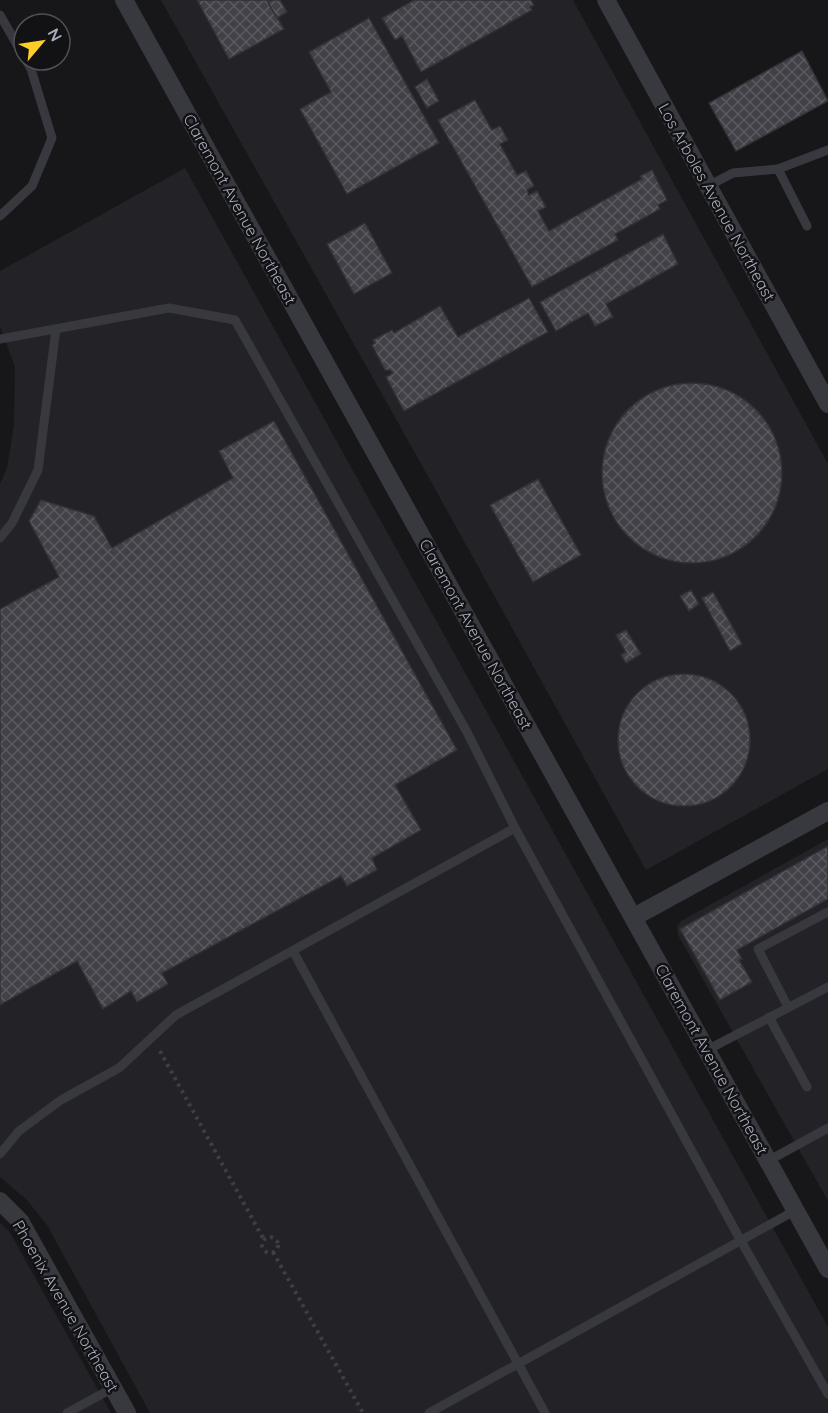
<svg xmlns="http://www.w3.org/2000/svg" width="828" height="1413" viewBox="0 0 828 1413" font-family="Quicksand,sans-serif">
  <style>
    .built { fill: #232327 }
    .building { fill: url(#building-cross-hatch); stroke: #313136; stroke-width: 1.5 }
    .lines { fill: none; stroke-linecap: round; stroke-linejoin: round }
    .path { stroke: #3e3f46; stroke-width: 4; stroke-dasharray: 3 4.5; stroke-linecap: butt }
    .lane { stroke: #38383f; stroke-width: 9 }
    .street { stroke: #38383f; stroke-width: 18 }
    .labels { text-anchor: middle; stroke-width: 5; stroke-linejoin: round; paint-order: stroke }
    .street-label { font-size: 16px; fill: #a8acbb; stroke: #121215 }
  </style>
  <defs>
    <pattern id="building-cross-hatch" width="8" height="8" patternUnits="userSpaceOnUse" patternTransform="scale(1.5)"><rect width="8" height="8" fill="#414147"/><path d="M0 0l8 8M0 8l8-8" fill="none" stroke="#5a5a60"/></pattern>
  </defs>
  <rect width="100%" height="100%" fill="#17171a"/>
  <g class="built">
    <polygon points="161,0 573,0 828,464 828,769 646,870 429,478"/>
    <polygon points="185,168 828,1327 828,1413 150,1413 47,1225 27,1200 0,1177 0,484 7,468 14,425 15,367 0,326 0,271"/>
    <polygon points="828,839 828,1201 678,935 677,926 681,921"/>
    <polygon points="0,1223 9,1231 111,1413 0,1413"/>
  </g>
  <g class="building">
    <polygon points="197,0 272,0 268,2 284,29 229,59"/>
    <polygon points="272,0 280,0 287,12 277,18 268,2"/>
    <polygon points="414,0 531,0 534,5 530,7 532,10 421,72 402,36 395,40 382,18"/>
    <polygon points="369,18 439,143 347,194 300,109 331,92 309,52"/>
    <polygon points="802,51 828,101 736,151 709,103"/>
    <polygon points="427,79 439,101 427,108 415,87"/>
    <polygon points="475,100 492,130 500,126 508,140 500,144 517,175 526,171 534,186 527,190 529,195 537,191 546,207 538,211 549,231 642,179 640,176 652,170 667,200 658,205 660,209 615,234 618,240 532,287 438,120"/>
    <polygon points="365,223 392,273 354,294 327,244"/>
    <polygon points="663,234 678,264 606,304 613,317 595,326 588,313 556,331 540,302"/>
    <polygon points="529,298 548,332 404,411 386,377 393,373 390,370 385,370 372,345 375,343 373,340 392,330 394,333 440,306 458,337"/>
    <circle cx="692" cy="473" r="90"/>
    <polygon points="274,421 457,750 395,785 421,830 372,858 377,870 347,886 341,876 162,973 168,984 137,1002 131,991 103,1009 77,961 0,1005 0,609 59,577 29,521 41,500 94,516 112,548 233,478 219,451"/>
    <polygon points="538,479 581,555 533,582 490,505"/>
    <polygon points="691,590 699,604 689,611 680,596"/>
    <polygon points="713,592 742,644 730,651 702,598"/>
    <polygon points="626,630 641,654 626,663 621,655 626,652 616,635"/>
    <circle cx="684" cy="740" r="66"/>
    <polygon points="828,846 828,899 737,950 742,959 739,960 752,982 720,1000 680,929"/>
  </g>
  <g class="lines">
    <g class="path">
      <polyline points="160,1051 264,1240"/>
      <circle cx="270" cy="1245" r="8"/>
      <polyline points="273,1252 363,1413"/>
    </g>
    <g class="lane">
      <polyline points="0,15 24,57"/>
      <polyline points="778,169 828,150"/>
      <polyline points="708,186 733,173 778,169 807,226"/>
      <polyline points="0,216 32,186 52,138 31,69 26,60"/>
      <polyline points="0,339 169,308 235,320 467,732 515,828 176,1015 119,1068 61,1100 19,1131 0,1154"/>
      <polyline points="0,538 12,523 38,470 56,329"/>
      <polyline points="515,828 741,1241 828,1394"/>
      <polyline points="293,951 545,1413"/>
      <polyline points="788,1007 758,949 828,912"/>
      <polyline points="769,1017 807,1087"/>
      <polyline points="707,1050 828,987"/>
      <polyline points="768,1161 828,1128"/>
      <polyline points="67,1413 113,1388"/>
      <polyline points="429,1413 796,1210"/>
    </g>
    <g class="street">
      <polyline points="124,0 828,1269"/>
      <polyline points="606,0 828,404"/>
      <polyline points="634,917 828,811"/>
      <polyline points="0,1201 20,1221 127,1413"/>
    </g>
  </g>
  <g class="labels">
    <g class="street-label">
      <text transform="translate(717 202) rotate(61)" y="6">Los Arboles Avenue Northeast</text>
      <text transform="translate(240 209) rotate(61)" y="6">Claremont Avenue Northeast</text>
      <text transform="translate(476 634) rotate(61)" y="6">Claremont Avenue Northeast</text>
      <text transform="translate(712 1059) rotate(61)" y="6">Claremont Avenue Northeast</text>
      <text transform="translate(66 1306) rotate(60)" y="6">Phoenix Avenue Northeast</text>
    </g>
  </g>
  <g transform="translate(42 42) rotate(61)"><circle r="28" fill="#121215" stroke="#4e5057" stroke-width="1.5"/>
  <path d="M0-4.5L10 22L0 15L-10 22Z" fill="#ffcd2a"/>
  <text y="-9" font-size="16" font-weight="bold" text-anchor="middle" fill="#a8acbb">N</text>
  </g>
</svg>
